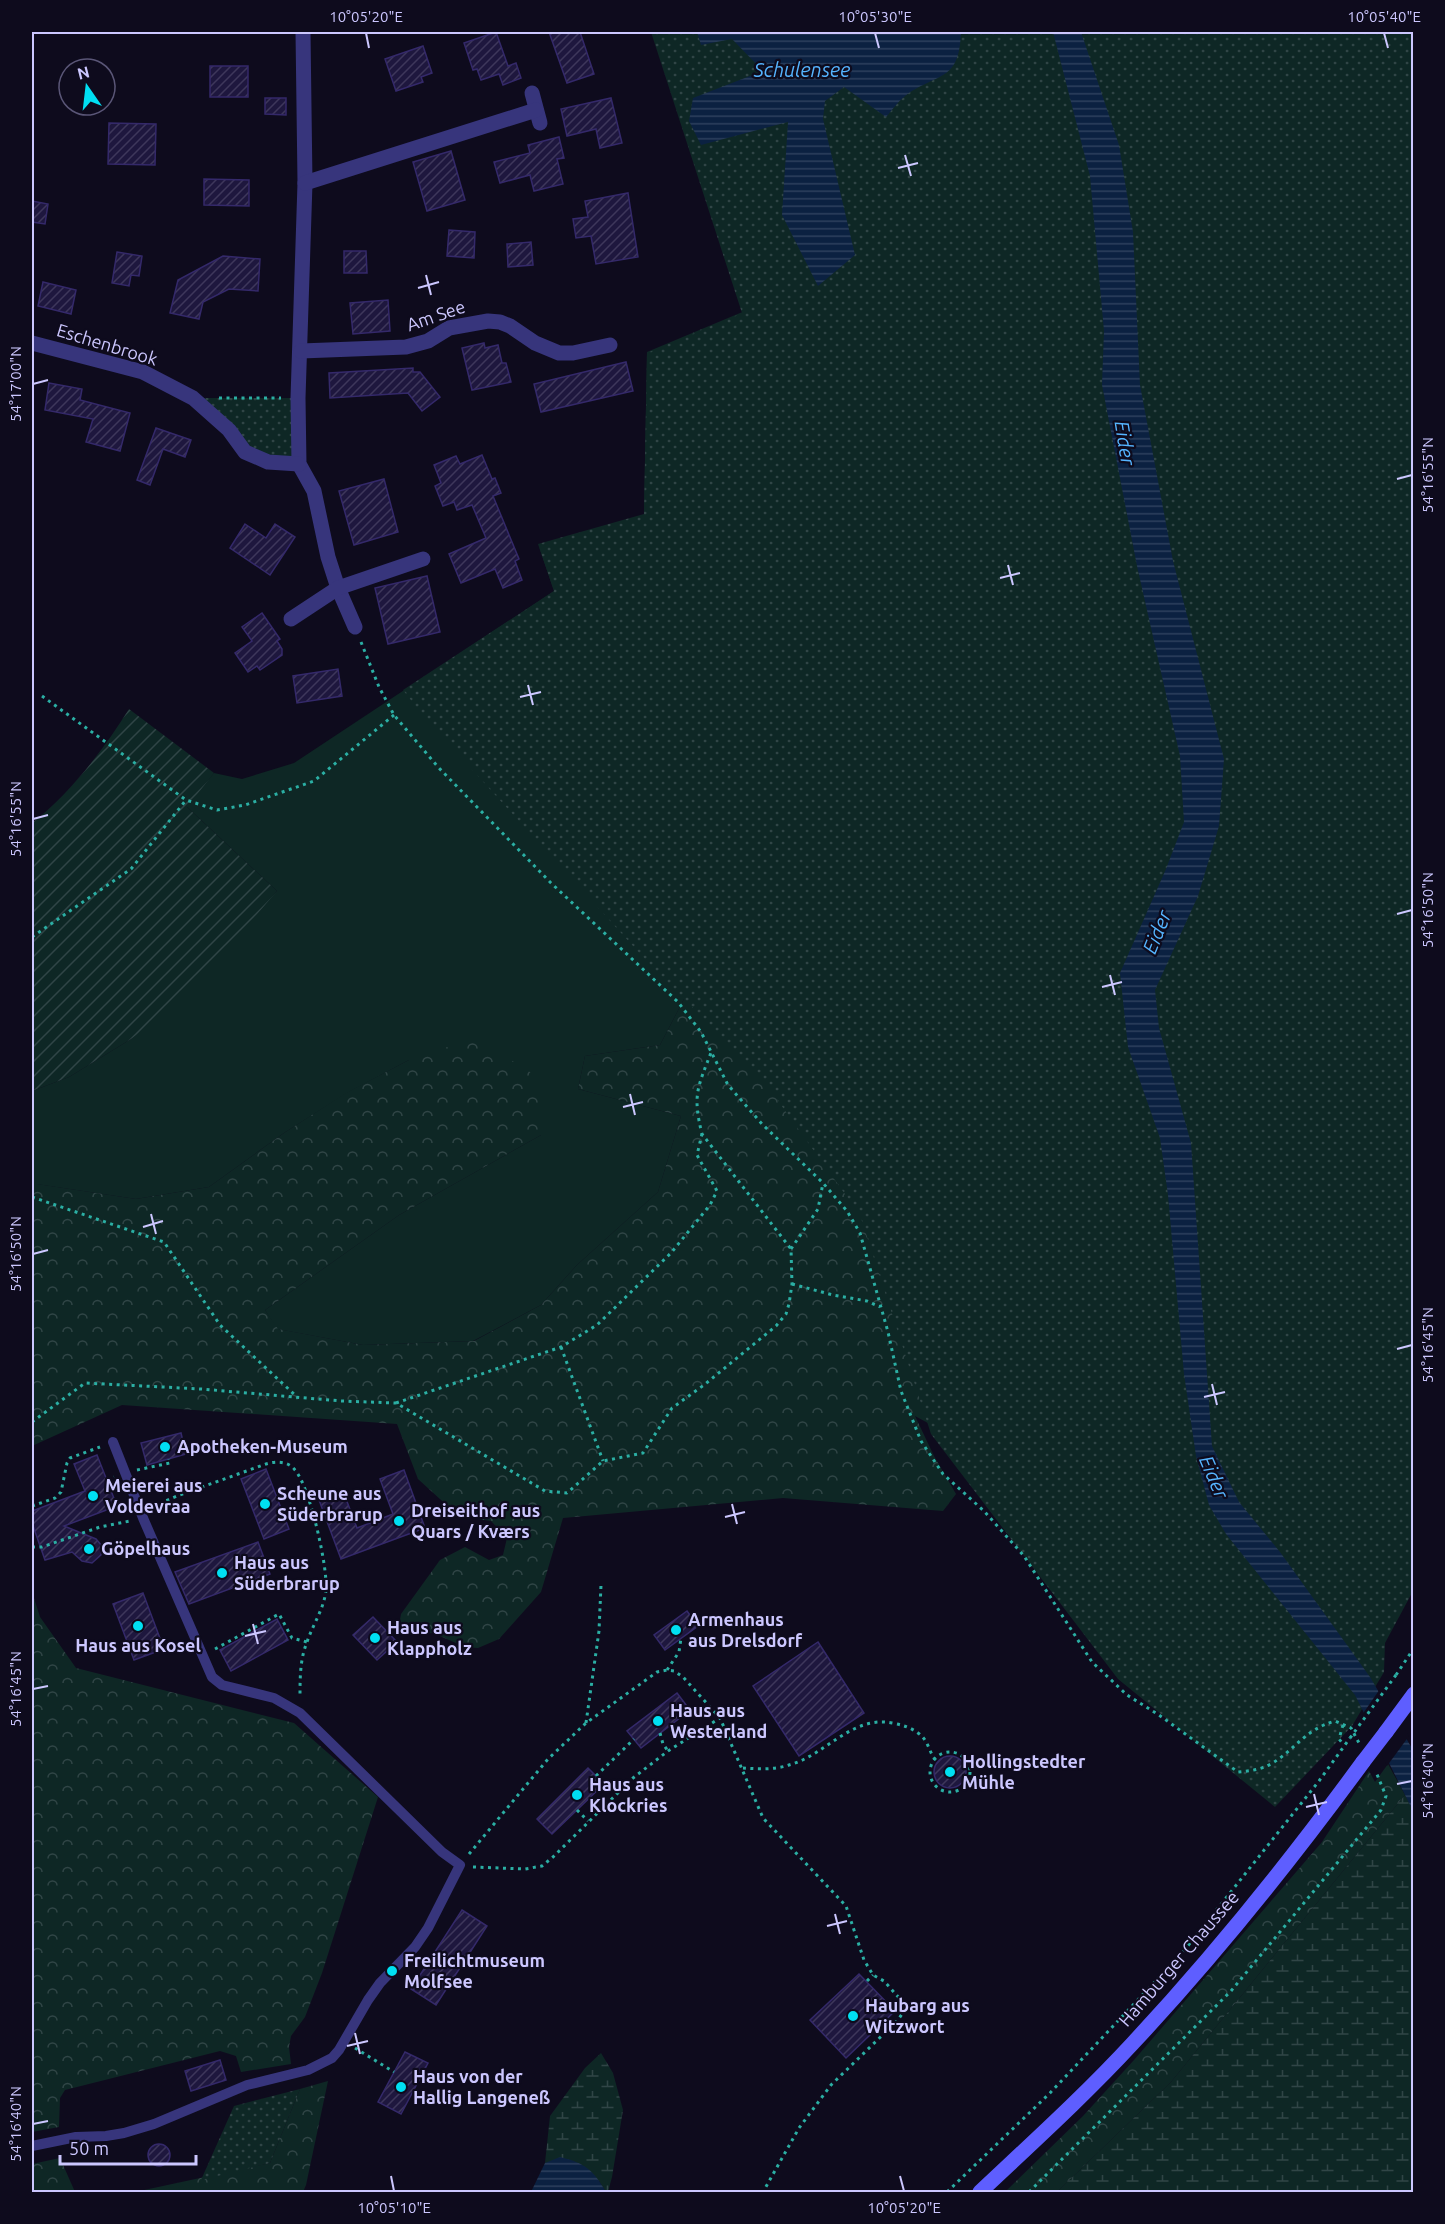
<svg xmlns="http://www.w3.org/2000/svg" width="1445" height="2224" viewBox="0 0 1445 2224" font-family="Ubuntu,sans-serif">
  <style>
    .grass { fill: #0e2725 }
    .forest { fill: url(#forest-crowns) }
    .wetland { fill: url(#wetland-marsh) }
    .park { fill: url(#park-dots) }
    .garden { fill: url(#garden-furrows) }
    .water { fill: url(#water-rules) }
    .pier { fill: #0e0b1d }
    .building { fill: url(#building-hatch); stroke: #34296a; stroke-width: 1.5 }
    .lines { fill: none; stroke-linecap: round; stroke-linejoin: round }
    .path { stroke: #2bafa4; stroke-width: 3; stroke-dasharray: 3 4.5; stroke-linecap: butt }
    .lane { stroke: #37357c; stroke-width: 10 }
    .street { stroke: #37357c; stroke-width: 15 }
    .secondary { stroke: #5e5eff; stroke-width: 15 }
    .path-bridge { stroke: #2bafa4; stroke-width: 3; stroke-dasharray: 3 4.5; stroke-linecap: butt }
    .secondary-bridge { stroke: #5e5eff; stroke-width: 15 }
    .ticks { fill: none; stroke: #ccc7ff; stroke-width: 2 }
    .poi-dot { fill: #00dff2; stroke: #0e0b1d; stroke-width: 2 }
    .labels { text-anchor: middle; stroke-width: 4.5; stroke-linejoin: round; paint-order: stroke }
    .street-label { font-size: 18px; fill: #ccc7ff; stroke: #0e0b1d }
    .poi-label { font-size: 18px; font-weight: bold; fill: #ccc7ff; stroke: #0e0b1d; text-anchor: start }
    .water-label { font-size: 20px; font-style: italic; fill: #55b4ff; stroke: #0e0b1d }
    .neatline { fill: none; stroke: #ccc7ff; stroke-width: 2 }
    .ticks-label { font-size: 15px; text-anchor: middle; fill: #ccc7ff }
  </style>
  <defs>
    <pattern id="forest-crowns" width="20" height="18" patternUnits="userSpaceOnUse" patternTransform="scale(1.5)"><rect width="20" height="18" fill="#0e2725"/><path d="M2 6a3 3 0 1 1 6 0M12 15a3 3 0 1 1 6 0" fill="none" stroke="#304546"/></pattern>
    <pattern id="wetland-marsh" width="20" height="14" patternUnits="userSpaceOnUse" patternTransform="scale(1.5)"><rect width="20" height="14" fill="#0e2725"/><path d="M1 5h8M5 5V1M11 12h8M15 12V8" fill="none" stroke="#304546"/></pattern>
    <pattern id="park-dots" width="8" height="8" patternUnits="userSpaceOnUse" patternTransform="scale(1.5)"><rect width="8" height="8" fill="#0e2725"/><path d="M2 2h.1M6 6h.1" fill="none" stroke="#304546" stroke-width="1.8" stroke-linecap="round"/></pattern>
    <pattern id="garden-furrows" width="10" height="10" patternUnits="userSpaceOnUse" patternTransform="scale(1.5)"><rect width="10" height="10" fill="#0e2725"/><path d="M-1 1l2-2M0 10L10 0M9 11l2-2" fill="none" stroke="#304546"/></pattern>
    <pattern id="water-rules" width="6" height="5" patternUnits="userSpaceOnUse" patternTransform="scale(1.5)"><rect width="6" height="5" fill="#0b2141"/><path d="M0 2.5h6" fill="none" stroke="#2d405e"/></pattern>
    <pattern id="building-hatch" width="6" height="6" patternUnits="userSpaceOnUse" patternTransform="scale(1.5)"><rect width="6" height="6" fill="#1e173e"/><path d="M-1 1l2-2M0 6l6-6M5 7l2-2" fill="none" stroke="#3e375b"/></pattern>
  </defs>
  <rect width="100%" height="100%" fill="#0e0b1d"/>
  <polygon class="grass" points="538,544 704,961 660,1045 585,1056 578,1089 681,1116 658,1192 577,1265 541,1305 473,1341 363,1345 277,1329 265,1310 399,1215 541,1135 409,1060 347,1093 284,1133 209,1187 136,1199 36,1184 32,1180 32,1091 69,1077 131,1039 277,891 186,806 214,773 242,779 294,763 554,591"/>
  <g class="forest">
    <polygon points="818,286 954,1437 915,1416 934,1456 956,1494 943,1511 783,1498 563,1518 541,1592 499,1639 478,1648 465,1647 433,1633 411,1635 398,1631 401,1614 440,1560 465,1547 489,1560 503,1555 507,1538 491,1521 478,1519 452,1510 418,1479 397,1424 122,1405 32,1446 32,1180 37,1184 136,1199 209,1187 284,1133 346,1093 409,1060 474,1038 484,1043 541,1079 541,1135 399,1215 265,1310 278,1329 363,1345 474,1341 541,1305 577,1265 658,1192 681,1116 578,1089 585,1056 660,1045 704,961 644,514 647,352 740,313"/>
    <polygon points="32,1592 40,1617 76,1668 294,1723 378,1797 322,1973 305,2017 291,2036 289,2047 291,2064 241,2072 236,2056 220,2051 65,2090 60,2098 59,2127 32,2132"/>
    <polygon points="1388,1764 1405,1795 1171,2082 1057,2192 1005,2192 1083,2116 1134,2060 1322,1842 1369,1771 1375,1782"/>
    <polygon points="328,2081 306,2185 303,2192 135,2192 270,2163 300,2089"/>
    <polygon points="60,2158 75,2192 32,2192 32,2164"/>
  </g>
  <g class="wetland">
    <polygon points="1405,1795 1414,1811 1413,2192 1057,2192 1171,2082"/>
    <polygon points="601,2053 613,2073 623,2110 612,2177 608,2192 606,2192 599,2181 545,2163 550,2116 585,2068"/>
  </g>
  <g class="park">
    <polygon points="651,32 1413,32 1413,1591 1385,1643 1384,1672 1352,1726 1275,1807 1118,1679 931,1434 860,1215 758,1073 654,969 425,718 403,690 554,591 538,544 644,514 647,353 742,313"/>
    <polygon points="193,398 298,398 299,464 268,462"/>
    <polygon points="300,2089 270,2163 201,2180 234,2106"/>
  </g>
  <path class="garden" d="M129,709L214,773L187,807L277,891L184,999L131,1039L69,1077L32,1091V823C69,795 104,749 129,709Z"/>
  <g class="water">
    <path d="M697,32H961C959,80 942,72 909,93C900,99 893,109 886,117L844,87L825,101L823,119L855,255L818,286L782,215L788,122L701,145L689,121L693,98L763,71L732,39L701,45Z"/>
    <polygon points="1053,32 1081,32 1119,145 1133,232 1140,385 1173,561 1224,759 1219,826 1198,896 1155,990 1159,1028 1191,1143 1212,1446 1239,1502 1280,1552 1370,1677 1413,1750 1413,1811 1355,1695 1226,1534 1209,1505 1196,1456 1184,1374 1168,1195 1160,1138 1128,1047 1120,973 1166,869 1184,822 1180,756 1137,566 1102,385 1104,331 1090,176"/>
    <path d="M560,2157C585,2163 593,2170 606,2192H531L545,2163Z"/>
  </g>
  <polygon class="pier" points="1380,1689 1409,1736 1387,1766 1362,1715"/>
  <g class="building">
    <polygon points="496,32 508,66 516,63 521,78 503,85 499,74 481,80 477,69 473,70 464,43"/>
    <polygon points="549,32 580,32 594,74 567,83"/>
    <polygon points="423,46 432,73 421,77 423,82 396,91 385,59"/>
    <rect x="210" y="66" width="38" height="31"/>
    <polygon points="265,98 286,98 286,115 265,114"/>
    <polygon points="611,98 622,143 600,148 596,129 567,136 561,109"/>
    <polygon points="109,123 156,124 155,165 108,164"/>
    <polygon points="559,137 564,158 557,159 563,184 534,191 530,175 500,183 494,162 530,153 528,145"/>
    <polygon points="451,151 465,200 427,211 413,162"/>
    <polygon points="204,179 249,180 249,206 204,205"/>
    <polygon points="628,193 638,257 596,264 591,236 576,238 573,219 588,217 585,201"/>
    <polygon points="32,201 48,204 45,224 32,222"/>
    <polygon points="449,230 475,232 474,258 447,256"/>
    <polygon points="531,242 533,265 508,267 507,244"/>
    <polygon points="344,251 366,251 367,273 344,273"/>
    <polygon points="117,252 142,256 139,276 131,275 129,286 112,283"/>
    <polygon points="223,256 260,259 258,291 229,289 203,302 199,319 170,313 178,280"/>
    <polygon points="43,282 76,290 71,314 38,306"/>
    <polygon points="388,300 390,331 353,334 350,303"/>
    <polygon points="484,343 485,348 498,345 502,363 506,363 511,382 472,390 462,348"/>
    <polygon points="626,362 633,391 541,412 534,384"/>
    <polygon points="413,368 413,372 420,372 440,397 422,411 408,393 330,398 329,373"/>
    <polygon points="49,383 82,389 80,400 130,413 120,451 86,442 93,419 45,410"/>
    <polygon points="156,428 191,440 185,457 163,449 150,485 137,480"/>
    <polygon points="482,455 492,479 495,478 501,493 493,496 519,559 515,561 522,580 503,588 495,569 461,583 449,554 486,538 472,505 457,510 454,502 443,506 435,486 441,483 434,465 456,456 460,464"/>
    <polygon points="384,479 398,532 354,545 339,491"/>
    <polygon points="245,524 266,538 275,524 295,537 270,575 230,548"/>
    <polygon points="427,576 440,632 388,644 375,588"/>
    <polygon points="262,613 280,639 277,641 282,649 282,655 260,670 257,666 248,672 235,653 252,641 242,627"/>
    <polygon points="338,669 342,696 297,703 293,676"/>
    <polygon points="181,1433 186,1454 147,1465 141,1443"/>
    <polygon points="97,1455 117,1506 64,1526 96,1539 102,1546 101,1555 92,1563 82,1561 72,1552 45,1560 32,1523 32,1511 85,1491 74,1464"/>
    <polygon points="266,1469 289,1529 264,1539 241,1479"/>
    <polygon points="404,1470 425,1528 341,1559 319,1500 343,1491 357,1528 393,1514 380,1479"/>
    <polygon points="258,1542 270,1574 189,1604 175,1572"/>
    <polygon points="143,1593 164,1649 134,1660 113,1604"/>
    <polygon points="687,1611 698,1626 665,1650 654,1635"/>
    <polygon points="373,1617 397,1642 377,1660 353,1635"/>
    <polygon points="277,1619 288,1640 231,1671 220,1650"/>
    <polygon points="818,1642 864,1713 799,1756 753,1686"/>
    <polygon points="677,1693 690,1710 641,1748 627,1731"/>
    <circle cx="950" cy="1772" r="16"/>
    <polygon points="588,1768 604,1784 552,1834 537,1819"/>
    <polygon points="462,1910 487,1926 436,2005 411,1989"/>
    <polygon points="859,1974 895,2011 846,2058 810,2020"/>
    <polygon points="405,2052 428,2063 401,2114 378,2102"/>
    <polygon points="220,2060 226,2080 191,2091 185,2071"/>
    <circle cx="159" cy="2155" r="11"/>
  </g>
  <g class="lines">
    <g class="path">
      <polyline points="219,398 281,398"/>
      <path d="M361,642L379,687L394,715L438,767L551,883L678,1002L701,1032L728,1085L762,1124L823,1183L847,1211L860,1233L888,1332L901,1391L921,1441L943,1474L984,1511L1024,1556L1092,1662L1127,1695L1159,1715L1238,1772C1249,1771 1260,1770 1271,1764C1295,1750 1304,1730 1335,1721L1351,1728L1359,1743"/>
      <polyline points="42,696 186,800 217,810 245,805 314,781 394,715"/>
      <polyline points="32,937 131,869 186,800"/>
      <polyline points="32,1197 164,1242 220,1325 296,1396"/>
      <polyline points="791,1249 818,1209 823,1183"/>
      <polyline points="792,1284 833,1295 867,1301 880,1307"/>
      <polyline points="561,1347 603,1461"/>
      <polyline points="396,1403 561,1347 597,1325 671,1253 710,1205 717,1191 697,1155 702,1134"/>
      <path d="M32,1422L85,1383L201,1389L341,1401L396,1403L545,1491L567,1493L603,1461L643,1453L672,1408L704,1385L776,1326L786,1314L789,1304L792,1284L791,1249L702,1134C692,1094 698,1087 712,1050"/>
      <polyline points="137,1470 170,1463 169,1459"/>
      <polyline points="107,1480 114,1477"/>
      <polyline points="32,1506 55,1498 61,1492 67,1463 70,1458 100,1447"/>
      <path d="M155,1510L163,1502L177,1496L266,1464C276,1461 288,1461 295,1470C310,1487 328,1568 326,1590C324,1609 313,1624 307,1642C300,1659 300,1678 300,1697"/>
      <polyline points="32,1547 42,1547 100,1527 130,1521"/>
      <polyline points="215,1649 279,1614 292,1638 307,1642"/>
      <polyline points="667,1670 679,1652 681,1638"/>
      <polyline points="1396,1675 1414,1648"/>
      <polyline points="586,1723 599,1631 601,1585"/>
      <polyline points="1343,1725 1339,1739 1344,1745"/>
      <polyline points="660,1733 663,1744 668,1751"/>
      <circle cx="950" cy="1772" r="20"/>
      <path d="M743,1768C758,1769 775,1770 789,1765C826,1755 852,1715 892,1723C902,1725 910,1727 918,1733C930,1741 929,1756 938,1762"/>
      <polyline points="596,1776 634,1739"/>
      <polyline points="577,1810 588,1821"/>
      <polyline points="469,1854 548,1759 586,1723 657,1672 667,1670 674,1671 683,1677 720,1718 763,1818 846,1906 864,1960 873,1975 884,1981 901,2000 904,2011 898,2020 831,2085 799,2128 763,2192"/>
      <polyline points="473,1867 525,1869 542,1866 553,1857 633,1778 668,1751 720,1718"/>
      <polyline points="867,1981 873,1975"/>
      <polyline points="355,2048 394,2072"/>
      <polyline points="947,2192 1050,2093 1183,1952 1319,1781 1350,1738"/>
      <polyline points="1029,2192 1231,1991 1381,1810 1386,1796 1376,1772"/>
    </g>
    <polyline class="lane" points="32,2146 76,2137 106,2136 124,2133 154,2124 247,2085 308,2070 332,2058 339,2050 368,2000 380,1983 415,1947 428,1928 460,1865 442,1852 300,1713 274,1698 222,1685 212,1677 143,1518 113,1442"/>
    <g class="street">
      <polyline points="303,32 305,183 298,398 299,464 314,491 328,557 338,588 355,627"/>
      <polyline points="532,93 540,123"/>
      <polyline points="305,183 536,110"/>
      <polyline points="32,343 143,372 193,398 229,430 245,452 268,462 299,464"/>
      <polyline points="301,351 406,347 428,341 449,328 488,321 500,322 510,326 535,343 559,353 573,353 610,345"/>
      <polyline points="291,619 338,588 423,559"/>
    </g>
    <g class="secondary">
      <polyline points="1386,1732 1414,1694"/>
      <path d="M980,2192C1032,2143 1085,2095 1133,2043C1215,1955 1292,1859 1363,1762"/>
    </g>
    <polyline class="path-bridge" points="1350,1738 1396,1675"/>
    <polyline class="secondary-bridge" points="1363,1762 1386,1732"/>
  </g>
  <path class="ticks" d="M366,33L369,48M875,33L879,48M1384,33L1388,48M905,155L911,176M898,168L918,163M426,275L431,295M418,288L439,282M33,384L48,380M1397,479L1412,475M1008,565L1013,585M1000,578L1020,573M528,685L533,705M520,697L541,692M33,819L48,815M1397,914L1412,910M1110,975L1115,995M1102,987L1122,982M630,1094L635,1115M623,1107L643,1102M151,1214L156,1234M143,1227L163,1221M33,1254L48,1250M1397,1349L1412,1345M1212,1384L1217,1405M1204,1397L1225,1392M732,1504L737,1524M725,1517L745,1512M253,1624L258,1644M245,1636L266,1631M33,1689L48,1686M1397,1784L1412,1781M1314,1794L1319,1815M1306,1807L1327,1802M835,1914L840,1934M827,1926L847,1921M355,2033L360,2054M347,2046L368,2041M33,2124L48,2121M391,2176L394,2191M900,2176L904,2191"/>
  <g class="poi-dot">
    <circle cx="165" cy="1447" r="6"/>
    <circle cx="93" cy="1496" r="6"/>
    <circle cx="265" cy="1504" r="6"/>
    <circle cx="399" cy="1521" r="6"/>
    <circle cx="89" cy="1549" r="6"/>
    <circle cx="222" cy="1573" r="6"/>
    <circle cx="138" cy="1626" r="6"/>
    <circle cx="676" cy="1630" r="6"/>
    <circle cx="375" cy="1638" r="6"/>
    <circle cx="658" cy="1721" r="6"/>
    <circle cx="950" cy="1772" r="6"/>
    <circle cx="577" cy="1795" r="6"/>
    <circle cx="392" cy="1971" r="6"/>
    <circle cx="853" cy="2016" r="6"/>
    <circle cx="401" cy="2087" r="6"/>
  </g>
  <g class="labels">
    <g class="street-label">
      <text transform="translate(436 316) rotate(-19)" y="6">Am See</text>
      <text transform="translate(107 345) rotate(17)" y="6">Eschenbrook</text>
      <text transform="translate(1179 1959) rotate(-49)" y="6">Hamburger Chaussee</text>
    </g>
    <g class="poi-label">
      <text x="177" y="1453">Apotheken-Museum</text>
      <text x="105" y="1492">Meierei aus<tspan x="105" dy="21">Voldevraa</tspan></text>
      <text x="277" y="1500">Scheune aus<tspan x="277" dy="21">Süderbrarup</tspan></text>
      <text x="411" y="1517">Dreiseithof aus<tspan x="411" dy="21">Quars / Kværs</tspan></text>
      <text x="101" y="1555">Göpelhaus</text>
      <text x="234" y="1569">Haus aus<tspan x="234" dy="21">Süderbrarup</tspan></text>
      <text x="688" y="1626">Armenhaus<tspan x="688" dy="21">aus Drelsdorf</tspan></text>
      <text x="387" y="1634">Haus aus<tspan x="387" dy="21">Klappholz</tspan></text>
      <text x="138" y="1652" text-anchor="middle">Haus aus Kosel</text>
      <text x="670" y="1717">Haus aus<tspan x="670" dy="21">Westerland</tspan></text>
      <text x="962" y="1768">Hollingstedter<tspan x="962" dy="21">Mühle</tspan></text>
      <text x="589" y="1791">Haus aus<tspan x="589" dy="21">Klockries</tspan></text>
      <text x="404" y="1967">Freilichtmuseum<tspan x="404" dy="21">Molfsee</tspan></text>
      <text x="865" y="2012">Haubarg aus<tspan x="865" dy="21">Witzwort</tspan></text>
      <text x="413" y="2083">Haus von der<tspan x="413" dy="21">Hallig Langeneß</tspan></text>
    </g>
    <g class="water-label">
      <text x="802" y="77">Schulensee</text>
      <text transform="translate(1125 443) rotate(81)" y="7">Eider</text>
      <text transform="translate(1157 932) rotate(-68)" y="7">Eider</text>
      <text transform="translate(1214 1477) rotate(67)" y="7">Eider</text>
    </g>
  </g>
  <rect width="1445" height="2224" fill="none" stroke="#0e0b1d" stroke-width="66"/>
  <g transform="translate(87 87) rotate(346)"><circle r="28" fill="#0e0b1d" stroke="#5a5677" stroke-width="1.5"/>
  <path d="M0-4.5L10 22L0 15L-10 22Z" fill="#00dff2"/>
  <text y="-9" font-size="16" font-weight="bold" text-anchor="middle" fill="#ccc7ff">N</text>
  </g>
  <path d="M60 2155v9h136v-9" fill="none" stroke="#ccc7ff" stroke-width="3"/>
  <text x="69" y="2155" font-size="18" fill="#ccc7ff" stroke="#0e0b1d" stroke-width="4.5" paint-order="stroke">50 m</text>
  <rect x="33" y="33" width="1379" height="2158" class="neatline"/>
  <g class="ticks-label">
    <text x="366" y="22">10°05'20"E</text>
    <text x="875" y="22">10°05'30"E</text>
    <text x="1384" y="22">10°05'40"E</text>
    <text transform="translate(16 384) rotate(-90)" y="5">54°17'00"N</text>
    <text transform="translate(1428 475) rotate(-90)" y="5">54°16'55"N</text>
    <text transform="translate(16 819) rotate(-90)" y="5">54°16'55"N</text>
    <text transform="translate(1428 910) rotate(-90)" y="5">54°16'50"N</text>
    <text transform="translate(16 1254) rotate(-90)" y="5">54°16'50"N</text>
    <text transform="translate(1428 1345) rotate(-90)" y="5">54°16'45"N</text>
    <text transform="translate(16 1689) rotate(-90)" y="5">54°16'45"N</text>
    <text transform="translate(1428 1781) rotate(-90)" y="5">54°16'40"N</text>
    <text transform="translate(16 2124) rotate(-90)" y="5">54°16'40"N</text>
    <text x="394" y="2213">10°05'10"E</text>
    <text x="904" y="2213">10°05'20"E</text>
  </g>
</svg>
